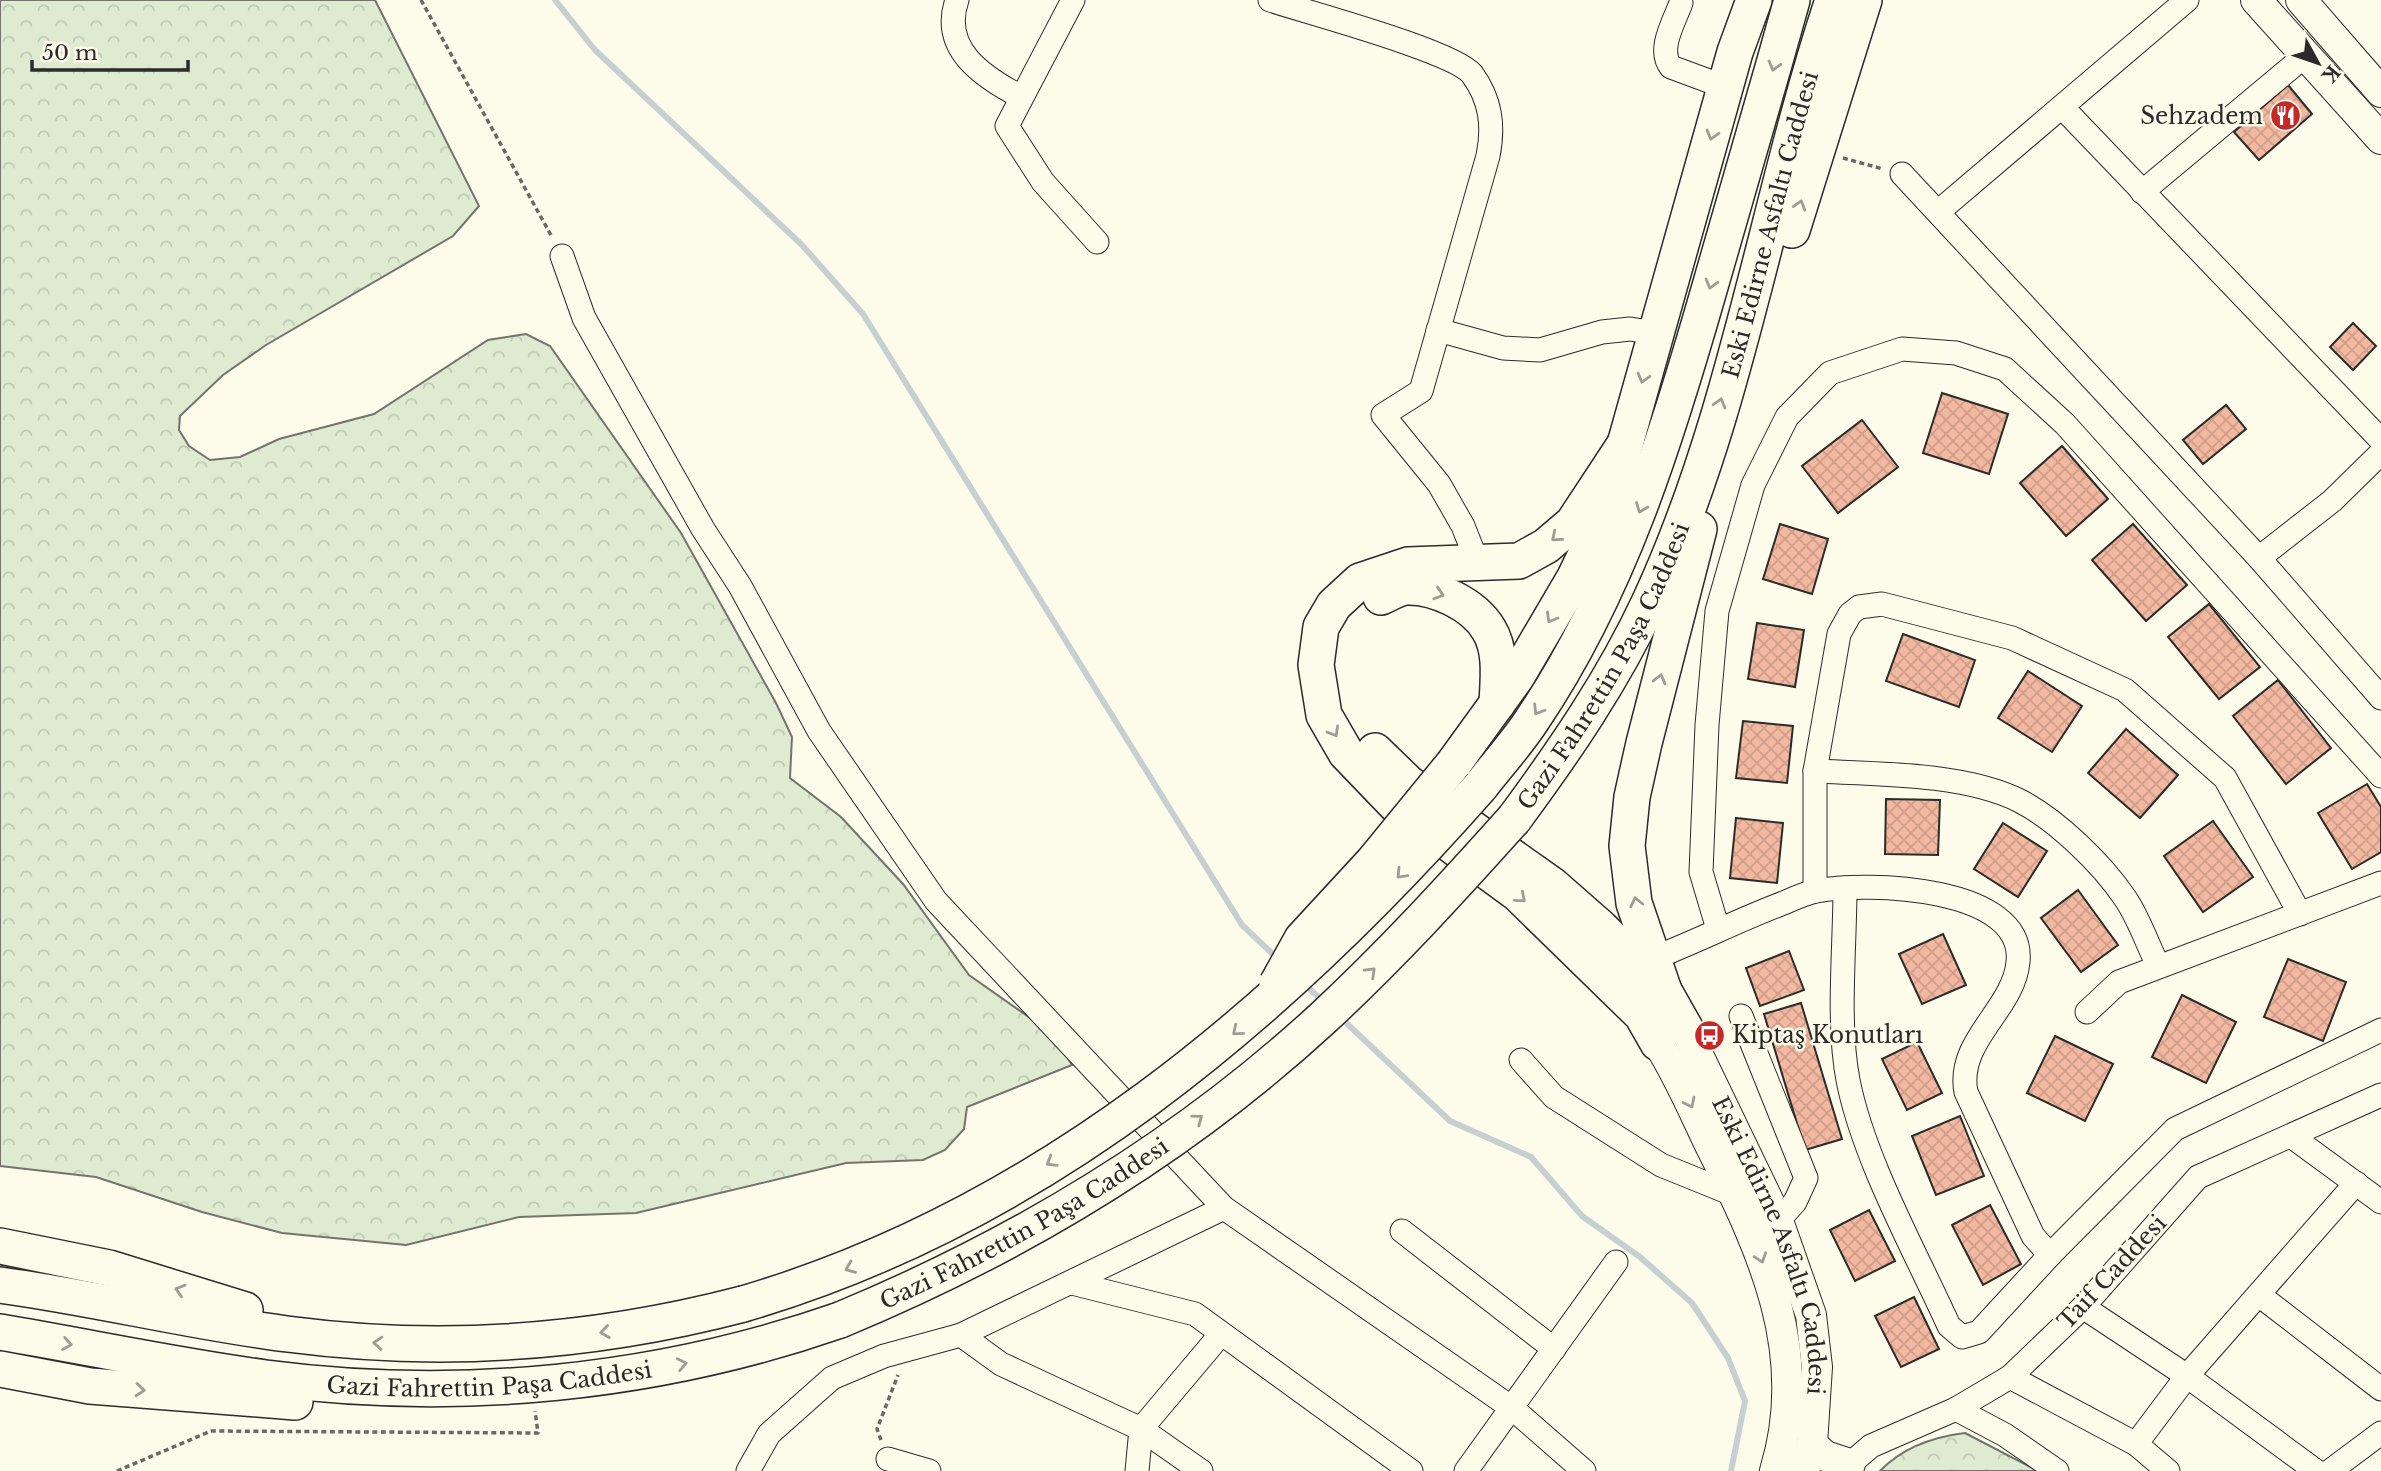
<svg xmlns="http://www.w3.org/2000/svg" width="2381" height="1471" viewBox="0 0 2381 1471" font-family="'Libre Baskerville',serif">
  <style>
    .forest { fill: url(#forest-crowns); stroke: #74746e; stroke-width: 2 }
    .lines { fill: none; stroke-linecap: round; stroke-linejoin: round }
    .stream { stroke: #c7d0d0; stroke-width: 6 }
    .building { fill: url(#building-cross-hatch); stroke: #2b2b2b; stroke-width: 2 }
    .minor-casing { stroke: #2b2b2b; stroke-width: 25 }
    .major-casing { stroke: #2b2b2b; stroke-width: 32 }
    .highway-casing { stroke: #2b2b2b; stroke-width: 38 }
    .path { stroke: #6a6964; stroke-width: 3.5; stroke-dasharray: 5 3.5; stroke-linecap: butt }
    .minor { stroke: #fdfbea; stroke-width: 23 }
    .major { stroke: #fdfbea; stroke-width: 30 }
    .highway { stroke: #fdfbea; stroke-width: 35 }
    .highway-bridge-casing { stroke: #2b2b2b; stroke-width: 38; stroke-linecap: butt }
    .highway-bridge { stroke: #fdfbea; stroke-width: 35 }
    .oneway { stroke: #9e9d94 }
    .labels { text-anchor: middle; stroke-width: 5; stroke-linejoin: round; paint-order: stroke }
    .poi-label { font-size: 23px; fill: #2b2b2b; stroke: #fdfbea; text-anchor: end }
    .street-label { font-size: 23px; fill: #2b2b2b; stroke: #fdfbea }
  </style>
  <defs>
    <pattern id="forest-crowns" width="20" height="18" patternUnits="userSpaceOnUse" patternTransform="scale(1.75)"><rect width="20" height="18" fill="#deebd1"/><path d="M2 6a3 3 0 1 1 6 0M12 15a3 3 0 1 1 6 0" fill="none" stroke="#bfcab4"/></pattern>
    <pattern id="building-cross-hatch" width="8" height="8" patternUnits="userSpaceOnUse" patternTransform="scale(1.75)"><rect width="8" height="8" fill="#f2b8a0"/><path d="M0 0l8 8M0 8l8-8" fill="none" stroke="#d09e8a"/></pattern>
  </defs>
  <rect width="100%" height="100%" fill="#fdfbea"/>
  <g class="forest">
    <polygon points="0,0 375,0 479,206 453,236 266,345 223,375 180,416 179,430 189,446 210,460 240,457 279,439 374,414 488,340 526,334 550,346 681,533 776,703 792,737 790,778 841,817 903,884 969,975 1053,1034 1072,1065 967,1107 964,1129 945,1150 923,1160 846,1163 636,1213 519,1217 406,1245 282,1233 202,1212 96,1177 0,1166"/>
    <path d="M1965,1433L2038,1471H1880C1903,1447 1932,1437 1965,1433Z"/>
  </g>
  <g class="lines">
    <g class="stream">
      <polyline points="555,0 595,50 802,245 863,314 1242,925 1278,959"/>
      <polyline points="1304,984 1324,1002"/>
      <polyline points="1340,1017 1450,1121 1531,1157 1582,1216 1640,1257 1692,1303 1728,1358 1745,1401 1731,1471"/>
    </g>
  </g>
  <g class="building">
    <polygon points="2288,85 2312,114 2259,160 2234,132"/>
    <polygon points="2353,323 2376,346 2353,370 2330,347"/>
    <polygon points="1942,393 2008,414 1989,474 1923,453"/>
    <polygon points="2226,405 2246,429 2203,464 2183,440"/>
    <polygon points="1862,420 1898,467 1838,513 1802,466"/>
    <polygon points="2062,446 2108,499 2066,536 2020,483"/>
    <polygon points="1780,524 1828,539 1812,594 1763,579"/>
    <polygon points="2133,524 2187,585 2146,621 2092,560"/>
    <polygon points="2209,604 2260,667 2219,699 2168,637"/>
    <polygon points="1757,623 1804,630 1795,687 1748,679"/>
    <polygon points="1903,634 1975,660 1959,707 1886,681"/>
    <polygon points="2028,671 2082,706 2052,752 1998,718"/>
    <polygon points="2278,680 2331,748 2286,784 2233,716"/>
    <polygon points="1743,721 1793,726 1787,783 1736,778"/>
    <polygon points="2126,729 2178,775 2140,818 2088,773"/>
    <polygon points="2367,784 2381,807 2381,852 2352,869 2318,813"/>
    <polygon points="1886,799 1940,800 1938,855 1885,854"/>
    <polygon points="1736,818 1783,823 1777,883 1730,878"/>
    <polygon points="2213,821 2253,877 2203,912 2164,856"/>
    <polygon points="2003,823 2047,851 2018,897 1974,869"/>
    <polygon points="2078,890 2118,945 2081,972 2041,918"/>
    <polygon points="1943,934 1966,985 1922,1004 1899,954"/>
    <polygon points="1789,951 1804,990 1760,1006 1746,968"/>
    <polygon points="2288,959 2346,982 2323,1041 2264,1017"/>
    <polygon points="2182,995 2236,1022 2206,1083 2152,1057"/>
    <polygon points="1801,1003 1842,1139 1805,1150 1764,1014"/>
    <polygon points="2055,1036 2113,1064 2085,1121 2027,1093"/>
    <polygon points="1917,1042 1942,1093 1907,1110 1882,1059"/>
    <polygon points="1960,1116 1984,1176 1936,1195 1912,1136"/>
    <polygon points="1990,1205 2021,1264 1983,1285 1952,1225"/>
    <polygon points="1869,1210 1895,1261 1855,1281 1830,1230"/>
    <polygon points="1914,1297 1939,1349 1901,1367 1875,1316"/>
  </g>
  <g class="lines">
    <defs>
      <g id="minor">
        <path d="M957,0C940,49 983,77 1021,97"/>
        <polyline points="1073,0 1007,126 1043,182 1097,242"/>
        <path d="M1270,0C1306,12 1453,51 1472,74C1491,100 1494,126 1488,156L1421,391L1383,415L1439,484L1463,526L1478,564"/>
        <path d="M1681,3C1674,22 1657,50 1671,67L1725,87"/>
        <polyline points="2062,107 2381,440"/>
        <polyline points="1902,174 2259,558 2381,698"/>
        <polyline points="2142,192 2306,55"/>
        <polyline points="1938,212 2187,0"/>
        <polyline points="562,256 584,318 703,529 740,586 819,731 936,901 1224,1208 1512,1408 1584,1471"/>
        <polyline points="1438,330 1503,348 1540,350 1602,332 1630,329 1656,333"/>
        <polyline points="2259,558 2332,501 2381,453"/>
        <path d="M1815,771C1876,774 1965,773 2020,801C2057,820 2102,864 2125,898C2139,918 2147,944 2158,965"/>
        <path d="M1845,888C1845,947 1837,1023 1848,1080C1863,1158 1915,1251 1949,1326L1962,1337L1979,1332L2050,1255L2175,1129L2381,1030"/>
        <polyline points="1815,891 1815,771 1839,634 1850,614 1859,607 1882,604 2012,638 2125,690 2225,778 2300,914"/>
        <polyline points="1718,929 1701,872 1707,725 1717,611 1753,485 1787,417 1830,373 1902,349 1956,353 2005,369 2065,424 2381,776"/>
        <path d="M1654,958C1695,942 1735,922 1776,906C1789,901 1802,894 1816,891C1866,881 2026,886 2018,962C2014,1009 1956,1041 1966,1092L2033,1236L2050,1255"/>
        <polyline points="2087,1012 2119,982 2381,883"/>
        <polyline points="1741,1016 1806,1178 1795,1202 1778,1221"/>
        <polyline points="1521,1060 1554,1097 1661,1165 1735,1195"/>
        <polyline points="2291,1136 2381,1202"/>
        <polyline points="1402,1231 1554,1349"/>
        <polyline points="1072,1283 1195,1314 1411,1471"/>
        <polyline points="2259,1295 2381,1389"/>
        <polyline points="2083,1307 2187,1376 2316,1471"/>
        <polyline points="961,1335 1001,1364 1141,1429 1201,1471"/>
        <polyline points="2010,1377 2136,1444 2168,1471"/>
        <polyline points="1956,1409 2005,1435 2057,1471"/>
        <polyline points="2136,1444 2187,1376 2356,1183"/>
        <polyline points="888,1459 929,1471"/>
        <polyline points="1850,1464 1871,1446 1956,1409 2010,1377 2083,1307 2198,1177 2381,1095"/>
        <polyline points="748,1471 769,1434 832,1378 884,1356 961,1335 1224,1208"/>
        <polyline points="1137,1471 1141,1429 1221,1334"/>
        <polyline points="1466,1471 1616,1262"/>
        <polyline points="2330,1471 2381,1433"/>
      </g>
      <g id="major">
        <polyline points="2256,0 2381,139"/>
        <polyline points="2301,0 2381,92"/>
        <path id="s1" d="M1685,1028L1778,1221L1811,1315L1817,1367L1812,1444L1804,1471"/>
        <path d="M1658,1043C1679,1076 1694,1112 1711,1147C1763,1252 1811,1353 1775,1471"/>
        <polyline points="1812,1444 1825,1456 1850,1464 1846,1471"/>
      </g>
      <g id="highway">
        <polyline points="1792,230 1864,0"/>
        <polyline points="1625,444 1573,523 1546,546 1519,561 1408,565 1360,581 1334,605 1321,627 1316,665 1324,715 1346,753 1395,804 1518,894 1642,1015 1658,1043"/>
        <path d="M1381,597C1388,594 1398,588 1406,587C1435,586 1474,604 1489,630C1502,651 1498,681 1497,704"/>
        <polyline points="1375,751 1408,783 1552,885 1601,928 1664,991"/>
        <polyline points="1454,763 1517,676 1575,577 1606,512 1735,52 1754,0"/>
        <path d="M1480,787C1497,765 1517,743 1532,720C1620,590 1666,440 1709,290C1737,194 1765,97 1792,0"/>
        <path id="s2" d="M1514,819C1565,750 1613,680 1649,603C1738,412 1767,199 1833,0"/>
        <polyline points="1685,1028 1664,991 1634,903 1627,846 1632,797 1644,743 1699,529"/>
        <polyline points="0,1246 109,1268 245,1310"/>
        <path d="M0,1285C96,1298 191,1322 287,1334C440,1354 594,1343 743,1304"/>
        <path id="s3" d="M0,1332C89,1347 177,1366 266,1378C459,1403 656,1384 840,1320"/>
        <polyline points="0,1369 90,1386 295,1402"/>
      </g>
    </defs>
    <use href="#minor" class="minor-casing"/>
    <use href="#major" class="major-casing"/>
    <use href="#highway" class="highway-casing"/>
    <g class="path">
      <polyline points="421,0 552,237"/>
      <polyline points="1843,158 1883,169"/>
      <polyline points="881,1440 877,1429 898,1375"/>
      <polyline points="117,1471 211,1431 538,1433 535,1411"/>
    </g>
    <use href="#minor" class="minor"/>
    <use href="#major" class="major"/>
    <use href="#highway" class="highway"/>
    <defs>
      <g id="highway-bridge">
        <polyline points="1277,984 1302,939 1373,862 1454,763"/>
        <path d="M743,1304C1041,1217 1279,1015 1480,787"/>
        <path id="s4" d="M840,1320C1016,1247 1183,1147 1323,1018C1391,955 1453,887 1514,819"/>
      </g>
    </defs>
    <use href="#highway-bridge" class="highway-bridge-casing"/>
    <use href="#highway-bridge" class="highway-bridge"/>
  </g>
  <defs><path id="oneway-chevron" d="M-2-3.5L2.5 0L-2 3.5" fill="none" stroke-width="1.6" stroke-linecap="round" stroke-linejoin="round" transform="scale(1.75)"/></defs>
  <g class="oneway">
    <use href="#oneway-chevron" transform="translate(1774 66) rotate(106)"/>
    <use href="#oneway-chevron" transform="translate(1712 135) rotate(106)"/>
    <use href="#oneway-chevron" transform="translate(1800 205) rotate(-73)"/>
    <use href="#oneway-chevron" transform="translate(1711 284) rotate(106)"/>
    <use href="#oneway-chevron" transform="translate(1643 378) rotate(106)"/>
    <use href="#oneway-chevron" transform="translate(1720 403) rotate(-74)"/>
    <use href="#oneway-chevron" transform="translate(1641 508) rotate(111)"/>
    <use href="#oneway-chevron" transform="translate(1556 537) rotate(140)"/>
    <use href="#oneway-chevron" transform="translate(1439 594) rotate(18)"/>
    <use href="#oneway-chevron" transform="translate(1551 618) rotate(120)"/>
    <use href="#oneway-chevron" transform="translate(1660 679) rotate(-76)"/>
    <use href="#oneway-chevron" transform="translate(1538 710) rotate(122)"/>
    <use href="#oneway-chevron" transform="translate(1334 732) rotate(60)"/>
    <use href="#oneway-chevron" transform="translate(1401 874) rotate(134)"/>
    <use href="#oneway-chevron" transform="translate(1521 898) rotate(41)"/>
    <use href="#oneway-chevron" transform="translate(1636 902) rotate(-103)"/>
    <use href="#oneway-chevron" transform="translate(1371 972) rotate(-44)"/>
    <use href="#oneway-chevron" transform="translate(1237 1031) rotate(140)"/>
    <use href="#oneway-chevron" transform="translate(1690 1103) rotate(64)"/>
    <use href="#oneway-chevron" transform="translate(1198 1119) rotate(-36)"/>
    <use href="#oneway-chevron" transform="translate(1051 1162) rotate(149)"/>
    <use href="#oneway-chevron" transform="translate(1761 1258) rotate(71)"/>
    <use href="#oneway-chevron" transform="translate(850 1268) rotate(158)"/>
    <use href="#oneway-chevron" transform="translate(180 1290) rotate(-163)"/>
    <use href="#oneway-chevron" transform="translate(605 1332) rotate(172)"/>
    <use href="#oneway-chevron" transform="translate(378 1343) rotate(-176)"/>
    <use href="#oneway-chevron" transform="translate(67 1344) rotate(10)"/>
    <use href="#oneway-chevron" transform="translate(682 1364) rotate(-11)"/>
    <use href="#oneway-chevron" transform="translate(140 1390) rotate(5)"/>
  </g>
  <defs>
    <symbol id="restaurant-disc" viewBox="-11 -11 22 22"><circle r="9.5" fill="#c62828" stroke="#fdfbea"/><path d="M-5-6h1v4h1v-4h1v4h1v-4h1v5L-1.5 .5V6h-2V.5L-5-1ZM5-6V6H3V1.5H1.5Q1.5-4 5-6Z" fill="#fff"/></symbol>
    <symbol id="bus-disc" viewBox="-11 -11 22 22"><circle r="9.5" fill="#c62828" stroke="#fdfbea"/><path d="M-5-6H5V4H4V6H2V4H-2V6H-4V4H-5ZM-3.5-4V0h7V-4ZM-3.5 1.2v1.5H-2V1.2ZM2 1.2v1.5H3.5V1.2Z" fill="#fff"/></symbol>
  </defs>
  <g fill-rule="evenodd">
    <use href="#restaurant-disc" x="2268" y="98" width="35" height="35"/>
    <use href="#bus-disc" x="1692" y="1018" width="35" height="35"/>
  </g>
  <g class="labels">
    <g class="poi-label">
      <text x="2263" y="124">Sehzadem</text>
      <text x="1732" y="1043" text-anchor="start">Kiptaş Konutları</text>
    </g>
    <g class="street-label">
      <text dy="8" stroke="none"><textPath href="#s2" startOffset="653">Eski Edirne Asfaltı Caddesi</textPath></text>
      <text dy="8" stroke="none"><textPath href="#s2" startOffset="178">Gazi Fahrettin Paşa Caddesi</textPath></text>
      <text dy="8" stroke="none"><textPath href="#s4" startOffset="208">Gazi Fahrettin Paşa Caddesi</textPath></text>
      <text dy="8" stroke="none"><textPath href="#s1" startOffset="236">Eski Edirne Asfaltı Caddesi</textPath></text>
      <text transform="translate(2112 1272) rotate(-47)" y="8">Taif Caddesi</text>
      <text dy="8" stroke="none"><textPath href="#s3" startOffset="494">Gazi Fahrettin Paşa Caddesi</textPath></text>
    </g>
  </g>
  <g transform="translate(2318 63) rotate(130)" stroke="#fdfbea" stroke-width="5" paint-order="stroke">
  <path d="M0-5L12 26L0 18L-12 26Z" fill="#2b2b2b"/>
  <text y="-10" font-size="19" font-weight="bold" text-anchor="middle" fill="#2b2b2b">K</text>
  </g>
  <path d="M32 60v10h156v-10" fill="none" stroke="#2b2b2b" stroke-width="3.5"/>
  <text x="42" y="60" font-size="21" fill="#2b2b2b" stroke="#fdfbea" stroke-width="5" paint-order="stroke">50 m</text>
</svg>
